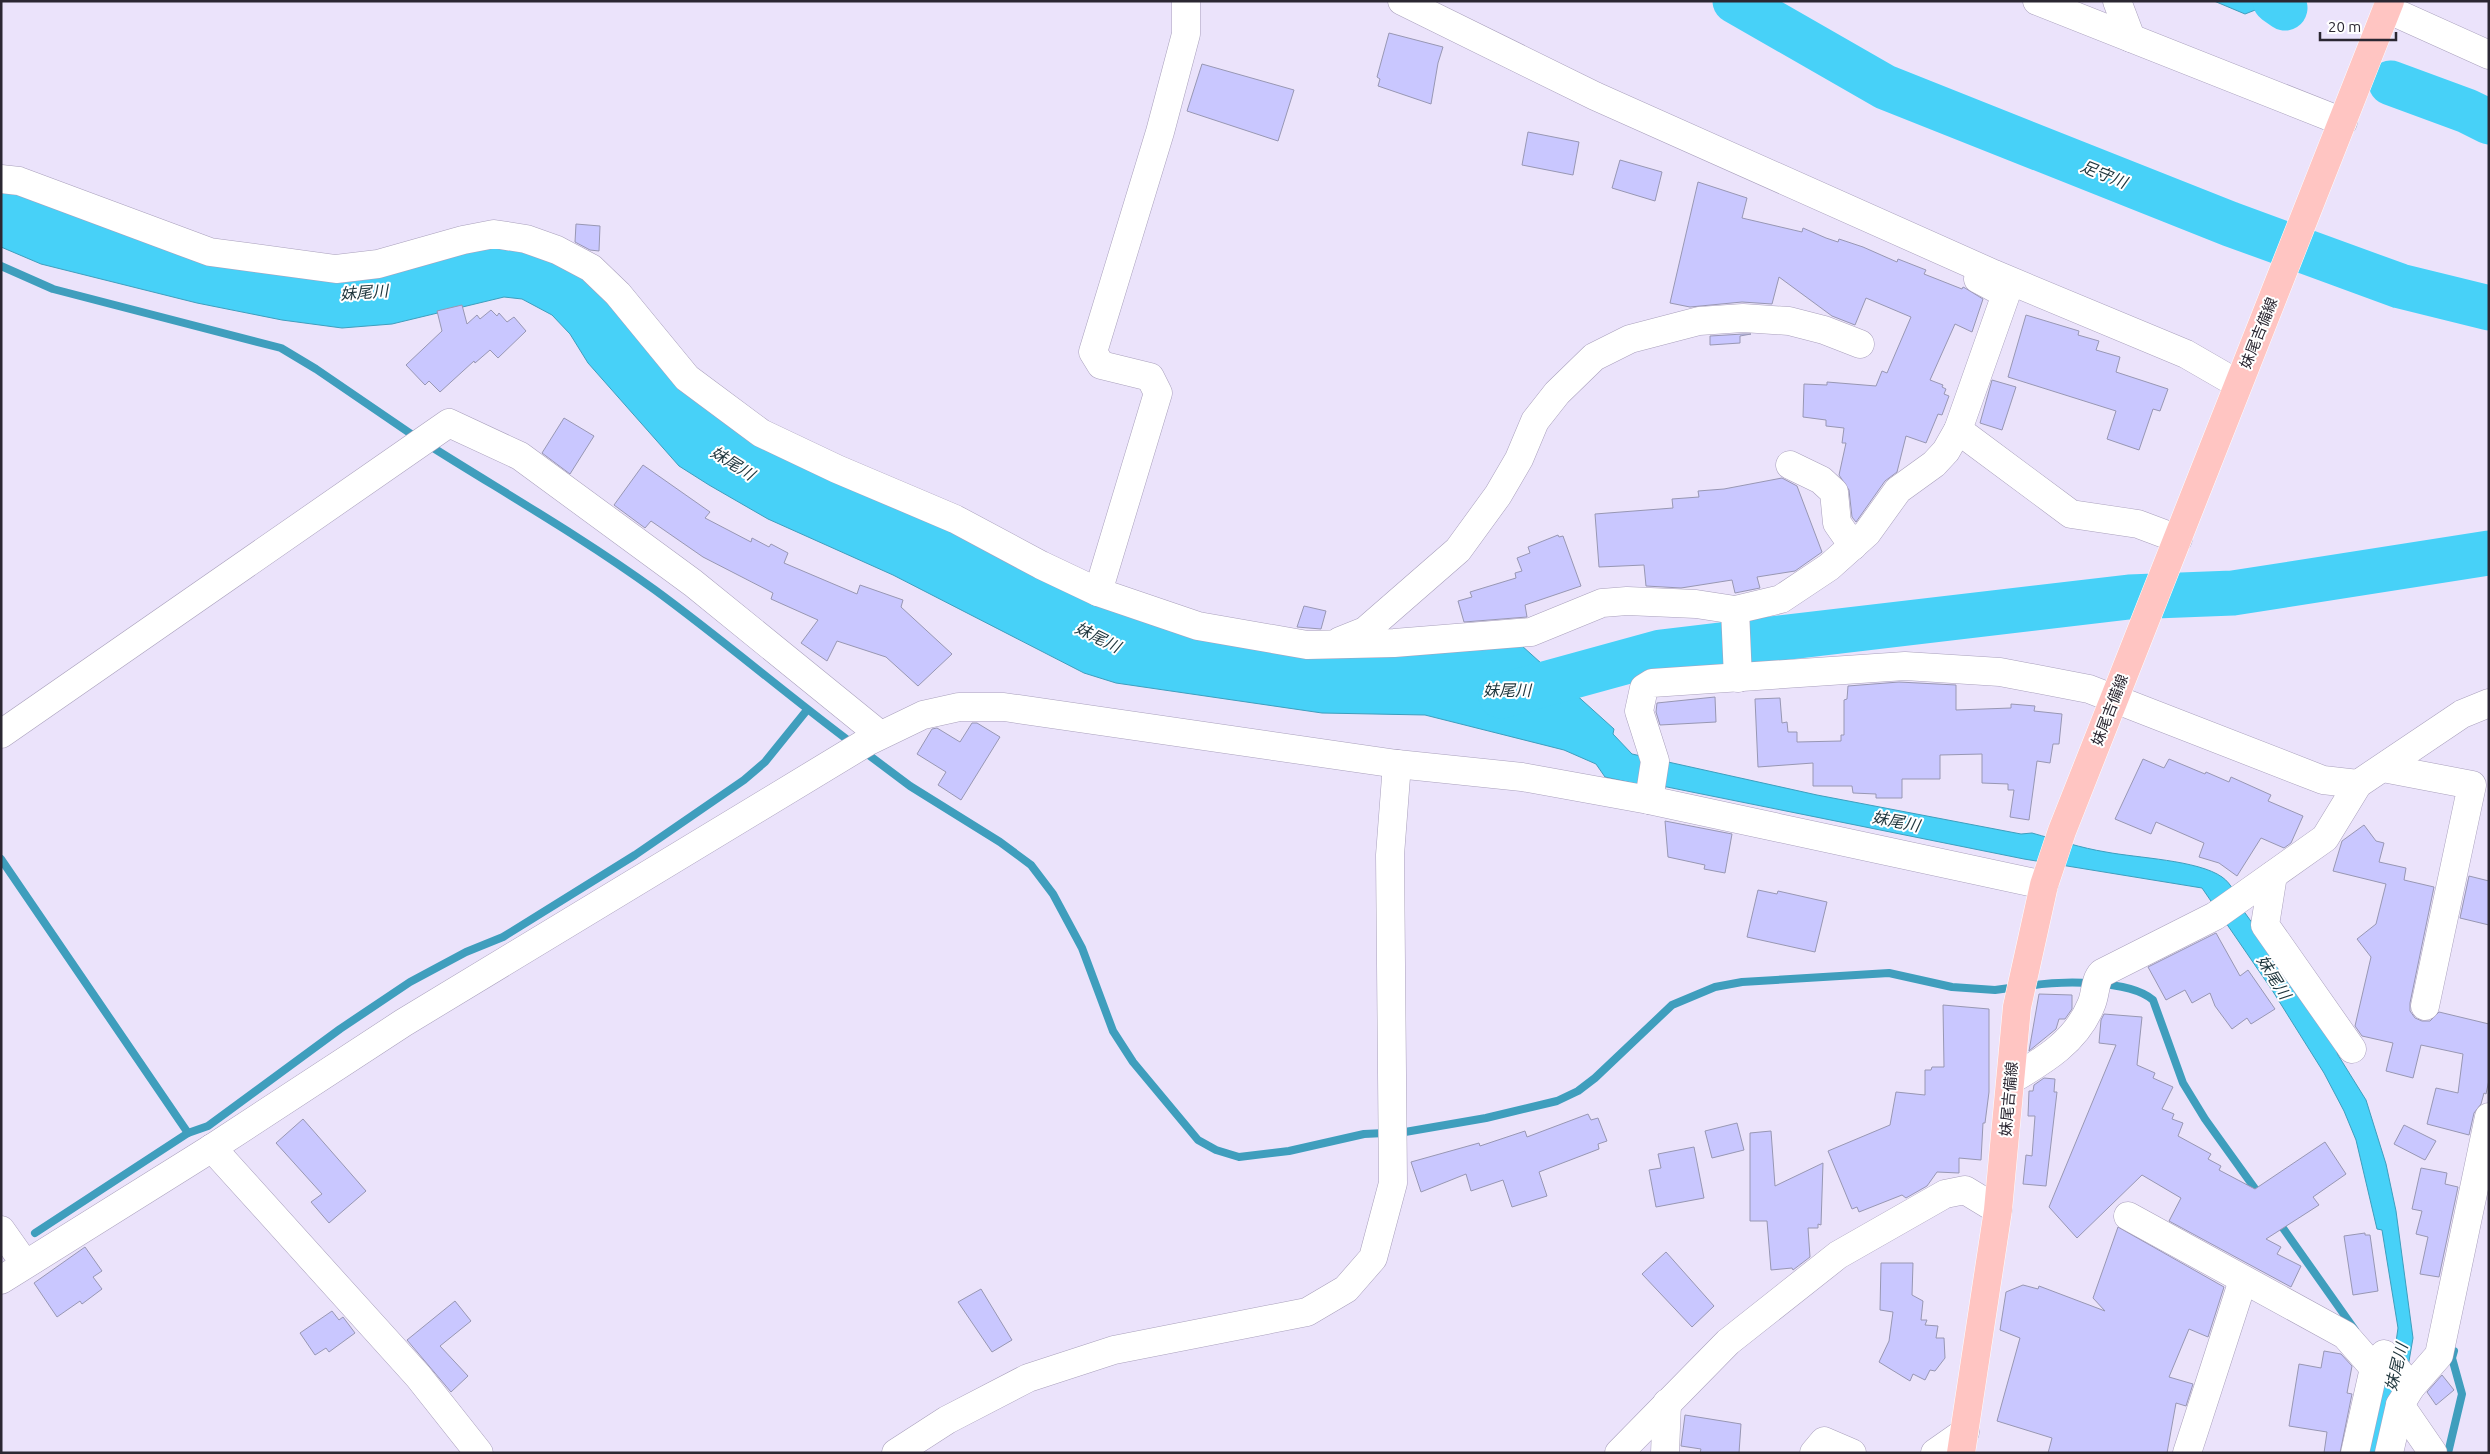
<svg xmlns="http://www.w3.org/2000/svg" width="2490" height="1454" viewBox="0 0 2490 1454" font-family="Ubuntu,'Noto Sans JP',sans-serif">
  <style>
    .water { fill: #47d1f8; stroke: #3f9ebd }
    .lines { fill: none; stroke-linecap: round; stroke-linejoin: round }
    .stream { stroke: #3f9ebd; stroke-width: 8 }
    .river { stroke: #47d1f8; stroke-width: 45 }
    .building { fill: #c9c7ff; stroke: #9897b3 }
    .minor-casing { stroke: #a9a0bc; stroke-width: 29 }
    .major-casing { stroke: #fff; stroke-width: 29 }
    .minor { stroke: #fff; stroke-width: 28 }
    .major { stroke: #ffc5c2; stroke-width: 28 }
    .labels { text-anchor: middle; stroke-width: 4; stroke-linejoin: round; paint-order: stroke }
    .street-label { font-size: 15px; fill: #2b2732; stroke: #fff }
    .water-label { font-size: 16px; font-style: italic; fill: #1e353c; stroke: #fff }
  </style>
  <rect width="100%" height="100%" fill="#ebe3fb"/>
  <g class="water">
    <polygon points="2214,1 2264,1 2263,7 2245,14"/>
    <path d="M1,186L245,265L500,241L590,276L675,377L1179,627L1521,645L1614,729L1613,734L1632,754L1817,795L2021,834L2032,833C2057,840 2081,848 2106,852C2137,858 2198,860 2222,877C2232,884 2236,895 2240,906L2312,1006L2332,1039L2338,1055L2366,1100L2386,1164L2396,1211L2413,1338L2408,1367L2383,1453H2366L2381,1385L2395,1349L2398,1328L2382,1230L2377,1229L2356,1140L2344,1111L2324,1073L2272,990L2202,888L2024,859L1667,787L1641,785L1605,777L1596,764L1564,750L1425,715L1322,713L1116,683L1084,673L893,575L768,519L709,485L679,466L588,363L570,334L552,315L522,299L504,297L392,324L342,328L282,320L197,303L41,264L1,247Z"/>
  </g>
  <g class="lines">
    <g class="stream">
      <polyline points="1,266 53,289 281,348 316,369 417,438"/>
      <path d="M427,444C503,492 582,537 655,590C722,639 786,694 853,744"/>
      <polyline points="862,750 910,786 1000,842 1031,865 1053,894 1082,948 1113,1031 1133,1062 1198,1140 1216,1150 1239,1157 1289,1151 1364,1134 1405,1132 1486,1118 1557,1101 1578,1091 1595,1078 1672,1005 1715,987 1742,982 1889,973 1952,987 1995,990 2017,987"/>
      <polyline points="1,859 188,1133"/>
      <path d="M2028,986C2059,981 2129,979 2153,1000L2183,1083L2205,1119L2261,1197"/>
      <polyline points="2278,1221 2355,1330"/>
      <polyline points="35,1233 188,1133 208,1126 340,1029 410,982 466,952 503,937 635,855 744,780 765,762 807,710"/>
      <polyline points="2448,1453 2462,1394 2452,1358 2454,1351"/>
    </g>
    <g class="river">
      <polyline points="1735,1 1885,87 2230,224 2400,286 2489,308"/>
      <polyline points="2275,1 2285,8"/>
      <polyline points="2391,83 2467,111 2489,122"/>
      <polyline points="1501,696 1661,652 2129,597 2233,593 2489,553"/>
    </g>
  </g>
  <g class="building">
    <polygon points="1389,33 1443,47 1438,63 1431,104 1378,86 1380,79 1377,77"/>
    <polygon points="1202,64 1294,90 1278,141 1187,111"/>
    <polygon points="1528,132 1579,142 1573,175 1522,165"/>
    <polygon points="1620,160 1662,172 1655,201 1612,188"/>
    <polygon points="1698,182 1747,198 1742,218 1802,232 1803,228 1826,238 1838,242 1839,239 1863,247 1897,262 1898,259 1926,270 1924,274 1962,289 1963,287 1965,288 1983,299 1972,332 1955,324 1930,380 1943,385 1942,387 1946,389 1944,394 1949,396 1942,415 1938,414 1926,443 1906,436 1897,472 1885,481 1856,522 1852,517 1849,490 1839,475 1846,443 1842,443 1844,428 1826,426 1826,420 1803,417 1804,384 1827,385 1827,382 1876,386 1882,371 1887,373 1911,317 1866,298 1855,325 1832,316 1779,277 1772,304 1742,302 1690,307 1670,303"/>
    <polygon points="576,224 600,226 599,251 590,250 575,242"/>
    <polygon points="462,305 467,324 477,315 480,319 491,310 497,316 499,313 507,322 514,317 526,331 498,358 490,350 475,363 474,361 440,392 429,381 425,385 406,365 442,331 437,311"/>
    <polygon points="2026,315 2079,331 2078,335 2099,341 2096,350 2120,357 2116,372 2168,389 2160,411 2153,409 2139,450 2107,439 2116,411 2008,377"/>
    <polygon points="1743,334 1751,334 1740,336 1740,343 1710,345 1710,336"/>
    <polygon points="1992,380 2016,387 2002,430 1980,423"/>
    <polygon points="564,418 594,436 570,474 542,453"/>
    <polygon points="643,465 710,512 705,518 751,542 752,538 769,547 771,544 788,553 784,563 857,594 860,585 903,600 901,607 952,654 918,686 886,657 837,641 827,661 801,643 818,620 771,599 773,593 703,557 651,521 645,528 614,505"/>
    <polygon points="1782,478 1797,486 1822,552 1795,571 1757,577 1760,588 1735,593 1732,580 1681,588 1646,586 1644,565 1599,567 1595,514 1673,508 1672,499 1699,497 1698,491 1724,489"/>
    <polygon points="1558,535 1559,537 1563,536 1581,586 1525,605 1527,617 1464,622 1458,601 1472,597 1470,592 1516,578 1515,573 1522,571 1517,558 1530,553 1528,547"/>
    <polygon points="1304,606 1326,611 1321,629 1297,627"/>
    <polygon points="1899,682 1956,685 1956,710 2011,708 2011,704 2035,706 2034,711 2062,714 2059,744 2053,744 2050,763 2037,761 2029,820 2010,817 2014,790 2008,790 2008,784 1982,783 1982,754 1940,755 1940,779 1902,779 1902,798 1876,798 1876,794 1853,793 1852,786 1813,786 1813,763 1758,767 1755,699 1780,698 1782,723 1787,722 1788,732 1797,732 1797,742 1841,741 1841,735 1844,735 1844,700 1847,699 1848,686"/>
    <polygon points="1715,697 1716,722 1660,725 1656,712 1657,703"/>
    <polygon points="972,723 977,723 1000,737 961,800 938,785 946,772 917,754 932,729 937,728 960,742"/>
    <polygon points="2143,759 2164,768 2169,759 2205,774 2206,772 2229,782 2231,777 2271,795 2268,801 2303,816 2291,843 2284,848 2261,838 2237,876 2219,863 2199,857 2204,843 2156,822 2151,834 2115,819"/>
    <polygon points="1665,821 1732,834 1725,873 1704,869 1705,865 1668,857"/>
    <polygon points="2364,825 2376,841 2384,843 2379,862 2406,868 2404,880 2434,887 2410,1003 2410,1011 2415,1018 2422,1021 2430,1021 2439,1012 2489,1024 2489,1080 2486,1094 2484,1093 2481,1104 2474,1113 2469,1135 2427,1124 2436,1088 2458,1093 2463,1054 2421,1045 2413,1078 2386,1071 2393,1043 2362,1036 2355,1026 2371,957 2357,939 2376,924 2386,884 2333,871 2342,841"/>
    <polygon points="2469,876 2489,881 2489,925 2460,918"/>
    <polygon points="1758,890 1777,894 1778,891 1827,902 1815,952 1747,937"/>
    <polygon points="2216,933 2240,976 2248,970 2275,1009 2251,1024 2247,1018 2232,1029 2215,1006 2210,993 2192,1003 2185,990 2166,1000 2148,967"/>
    <polygon points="2039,994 2072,995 2072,1009 2065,1019 2059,1019 2056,1029 2029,1051"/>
    <polygon points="1943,1005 1989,1009 1989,1092 1985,1123 1983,1123 1981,1160 1959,1158 1959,1173 1937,1172 1927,1186 1906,1198 1902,1195 1859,1212 1857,1207 1852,1209 1828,1151 1890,1125 1896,1092 1925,1095 1925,1070 1931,1070 1932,1067 1944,1067"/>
    <polygon points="2104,1014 2142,1017 2137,1065 2155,1073 2153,1078 2173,1087 2162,1109 2174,1114 2172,1119 2183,1123 2178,1136 2211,1154 2208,1159 2221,1166 2219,1170 2255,1189 2325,1142 2346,1174 2313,1197 2319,1205 2266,1239 2281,1247 2277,1254 2301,1266 2291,1287 2169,1221 2181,1198 2142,1175 2077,1238 2049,1207 2116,1045 2099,1043 2101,1020"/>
    <polygon points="2044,1078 2055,1079 2054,1092 2057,1092 2046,1186 2023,1184 2026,1155 2032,1156 2035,1116 2028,1116 2029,1091 2033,1091 2034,1085"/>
    <polygon points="1588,1114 1591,1120 1598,1118 1607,1141 1598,1144 1599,1149 1539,1172 1547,1196 1512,1207 1503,1180 1471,1191 1466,1174 1421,1192 1411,1162 1479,1143 1480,1146 1525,1131 1527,1137"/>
    <polygon points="303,1119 366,1191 329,1223 311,1202 322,1194 276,1143"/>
    <polygon points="1737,1123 1744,1150 1712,1158 1705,1131"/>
    <polygon points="2404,1125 2436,1141 2425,1160 2394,1144"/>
    <polygon points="1771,1131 1775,1186 1823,1163 1821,1225 1818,1224 1818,1228 1808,1228 1810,1257 1793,1270 1792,1268 1771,1270 1767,1221 1750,1221 1750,1133"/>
    <polygon points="1694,1147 1704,1198 1656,1207 1649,1170 1661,1168 1658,1154"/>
    <polygon points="2421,1168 2447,1173 2445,1184 2458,1187 2439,1277 2420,1274 2428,1237 2416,1234 2422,1211 2412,1209"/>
    <polygon points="2118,1227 2224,1287 2208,1337 2189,1329 2169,1377 2193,1384 2186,1406 2176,1403 2167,1453 2048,1453 2052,1438 1997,1421 2020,1338 2000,1330 2006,1292 2023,1285 2038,1289 2039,1286 2105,1311 2093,1298"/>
    <polygon points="2365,1233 2365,1235 2370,1235 2378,1291 2353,1295 2344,1236"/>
    <polygon points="85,1247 102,1271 93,1277 102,1289 82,1304 80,1301 57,1317 34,1283"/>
    <polygon points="1666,1252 1714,1306 1692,1327 1642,1274"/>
    <polygon points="1881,1263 1913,1263 1912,1295 1923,1301 1921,1320 1927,1320 1925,1325 1938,1326 1936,1338 1944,1338 1945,1358 1935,1371 1930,1370 1925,1380 1913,1374 1910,1381 1879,1362 1889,1341 1893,1312 1880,1310"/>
    <polygon points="981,1289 1012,1340 992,1352 958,1302"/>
    <polygon points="455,1301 471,1321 440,1346 468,1376 451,1392 407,1340"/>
    <polygon points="332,1311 339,1320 343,1317 355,1333 329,1352 326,1348 315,1355 300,1333"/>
    <polygon points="2324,1351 2341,1354 2352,1366 2347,1393 2352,1394 2340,1453 2324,1453 2327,1432 2289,1426 2299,1364 2321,1368"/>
    <polygon points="2442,1375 2454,1390 2436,1405 2427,1392"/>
    <polygon points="1685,1415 1741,1424 1739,1453 1700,1453 1701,1449 1681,1446"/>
  </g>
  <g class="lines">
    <defs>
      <g id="minor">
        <polyline points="1402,1 1595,96 1994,274 2186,354 2238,384"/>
        <polyline points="2037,1 2343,122"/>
        <polyline points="2117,1 2131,38"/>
        <polyline points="2387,9 2489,55"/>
        <polyline points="1,179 19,181 210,252 336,269 378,264 463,240 494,234 526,239 557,250 591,268 618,294 687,378 761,433 837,469 955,519 1041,565 1098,592 1198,626 1307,645 1394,643 1531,632 1602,603 1627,601 1696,604 1735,610 1781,599 1829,567 1867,533 1898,490 1934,464 1946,451 1958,430"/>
        <polyline points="1978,279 2006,294 1958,430 2071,514 2138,524 2178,539"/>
        <polyline points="1790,465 1821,480 1834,492 1837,523 1853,546"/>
        <polyline points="1098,592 1158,393 1150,377 1101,365 1093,352 1160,132 1186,34 1186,1"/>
        <polyline points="1735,610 1738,678"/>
        <polyline points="1340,641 1365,631 1458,550 1498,495 1519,459 1535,421 1557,393 1594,357 1630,339 1699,321 1743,318 1789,321 1824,330 1860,344"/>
        <polyline points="1,734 449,423 520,456 693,583 879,734"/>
        <polyline points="2383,768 2472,785 2425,1006"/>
        <polyline points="1649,800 1655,761 1639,711 1644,688 1652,683 1905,666 2000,672 2089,689 2323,780 2358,784"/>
        <polyline points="2273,875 2265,925 2352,1049"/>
        <path d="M2011,1080C2043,1061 2076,1042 2091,1005C2096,995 2094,981 2102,973L2215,916L2325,838L2358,784L2462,714L2489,703"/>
        <polyline points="212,1148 418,1376 479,1453"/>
        <polyline points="2128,1216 2345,1335 2374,1368"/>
        <polyline points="1,1230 25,1264"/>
        <polyline points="1,1280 212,1148 403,1023 867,742 923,715 959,707 1004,707 1397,764 1522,777 1649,800 2044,885"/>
        <polyline points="2400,1405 2433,1453"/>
        <polyline points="896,1453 947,1420 1028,1378 1114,1350 1307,1312 1346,1289 1373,1258 1393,1183 1390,855 1397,764"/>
        <polyline points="1619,1453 1728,1342 1838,1255 1945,1194 1965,1190 1998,1210"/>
        <polyline points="1665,1453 1667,1403"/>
        <polyline points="1814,1453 1824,1441 1852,1453"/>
        <polyline points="1935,1453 1965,1432"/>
        <polyline points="2187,1453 2243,1280"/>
        <polyline points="2355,1453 2374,1368 2384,1354 2411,1387"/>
        <polyline points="2389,1453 2400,1405 2411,1387 2439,1355 2489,1117"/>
      </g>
      <polyline id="major" points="1961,1453 1998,1210 2017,1007 2044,885 2062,831 2390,1"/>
    </defs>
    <use href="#minor" class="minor-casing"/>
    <use href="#major" class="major-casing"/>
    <use href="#minor" class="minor"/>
    <use href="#major" class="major"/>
  </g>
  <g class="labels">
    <g class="street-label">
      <text transform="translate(2259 333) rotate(-68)" y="5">妹尾吉備線</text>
      <text transform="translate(2110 710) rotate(-69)" y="5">妹尾吉備線</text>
      <text transform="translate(2009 1099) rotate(-85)" y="5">妹尾吉備線</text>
    </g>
    <g class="water-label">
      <text transform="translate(2104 174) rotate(22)" y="6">足守川</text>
      <text transform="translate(364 292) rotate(-4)" y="6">妹尾川</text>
      <text transform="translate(733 463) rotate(32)" y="6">妹尾川</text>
      <text transform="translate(1098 637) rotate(26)" y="6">妹尾川</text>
      <text x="1507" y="696">妹尾川</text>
      <text transform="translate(1896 821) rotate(11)" y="6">妹尾川</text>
      <text transform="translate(2274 977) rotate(58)" y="6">妹尾川</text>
      <text transform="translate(2396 1367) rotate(-76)" y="6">妹尾川</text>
    </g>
  </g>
  <rect width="2490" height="1454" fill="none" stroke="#2b2732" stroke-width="5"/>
  <path d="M2320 32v8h76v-8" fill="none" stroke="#2b2732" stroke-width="2.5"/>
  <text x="2328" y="32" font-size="15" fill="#2b2732" stroke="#ffffff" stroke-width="4" paint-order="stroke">20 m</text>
</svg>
